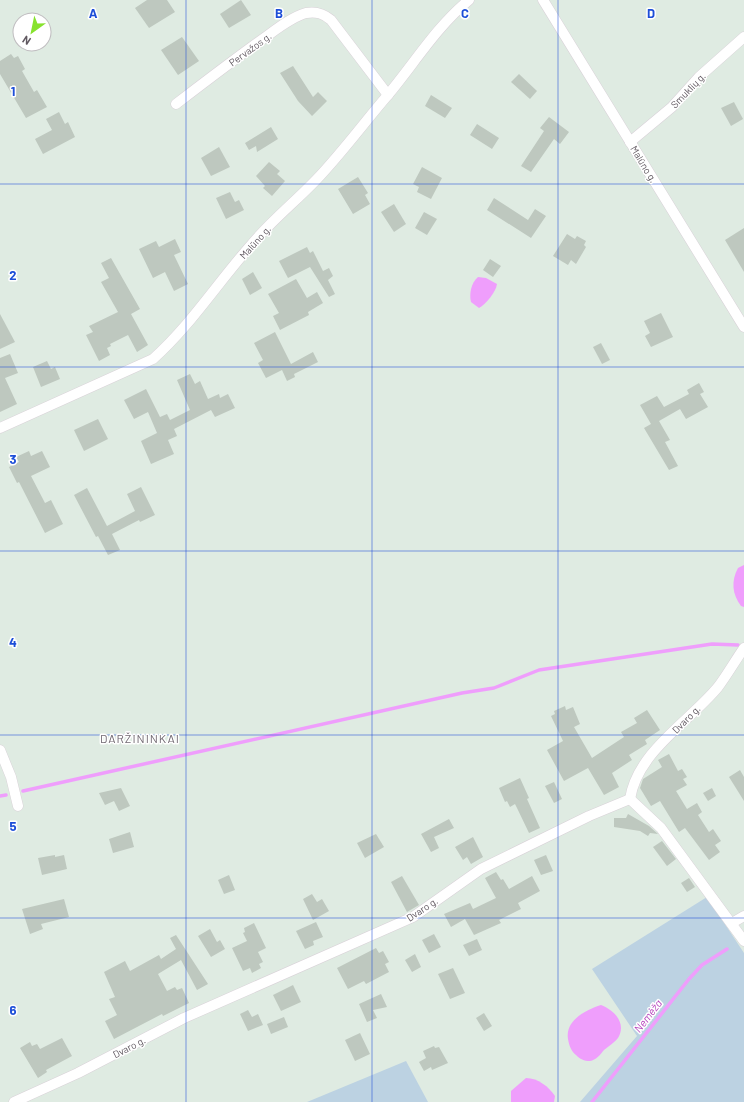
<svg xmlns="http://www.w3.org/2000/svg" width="744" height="1102" viewBox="0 0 744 1102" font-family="Barlow,sans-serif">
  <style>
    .green { fill: #bcd2e2 }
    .water { fill: #ef9efc }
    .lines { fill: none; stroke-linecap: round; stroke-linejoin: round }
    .stream { stroke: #ef9efc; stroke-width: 3.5 }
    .building { fill: #bec8bf }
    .street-casing { stroke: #d9d2d8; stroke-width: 11 }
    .street { stroke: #fff; stroke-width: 10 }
    .grid { fill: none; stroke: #1d4ed8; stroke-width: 1; stroke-opacity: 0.55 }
    .labels { text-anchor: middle; stroke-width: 3; stroke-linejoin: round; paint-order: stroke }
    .street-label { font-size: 10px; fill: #605860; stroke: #fff }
    .water-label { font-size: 11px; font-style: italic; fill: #b643bd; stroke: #fff }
    .quarter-label { font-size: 12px; letter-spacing: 1px; fill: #716972; stroke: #fff }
    .grid-label { font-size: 13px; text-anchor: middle; font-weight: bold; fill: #1d4ed8; stroke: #fff; stroke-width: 3; stroke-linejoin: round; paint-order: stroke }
  </style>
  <rect width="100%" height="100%" fill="#dfebe2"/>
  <g class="green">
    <polygon points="707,897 744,953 744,1102 580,1102 637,1036 592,969"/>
    <polygon points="406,1061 428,1102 307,1102"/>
  </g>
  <g class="water">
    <path d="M478,277L486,278L497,284C496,292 486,304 479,308L471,302C469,294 471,283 478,277Z"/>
    <path d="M744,565V607L741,606C732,594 731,581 738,568Z"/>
    <path d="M601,1005C614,1010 627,1023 618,1038C615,1042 609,1046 604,1050C600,1055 596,1060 590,1061C584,1061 580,1059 576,1055C571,1051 569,1045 568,1039C565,1021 585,1010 601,1005Z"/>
    <path d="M526,1078C538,1078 549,1087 555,1096L554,1102H511V1091Z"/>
  </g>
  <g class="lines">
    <g class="stream">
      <polyline points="23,791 462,693 494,688 539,670 712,644 738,645"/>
      <polyline points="0,796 6,795"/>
      <polyline points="592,1102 689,979 702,965 727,949"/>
    </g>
  </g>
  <g class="building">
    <polygon points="147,0 167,0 175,12 149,28 135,8"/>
    <polygon points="241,0 251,15 229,28 220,14"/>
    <polygon points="182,37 199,61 178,75 161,50"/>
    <polygon points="11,54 14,58 18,56 25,69 22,71 34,92 37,90 47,107 26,118 0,74 0,61"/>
    <polygon points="293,66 313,97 318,92 327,101 312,116 298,101 280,73"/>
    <polygon points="519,74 537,91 530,99 511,82"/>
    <polygon points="431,95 452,108 445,118 425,106"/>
    <polygon points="734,102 743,119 731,126 721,108"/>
    <polygon points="59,112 65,124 68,122 75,137 43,154 35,139 52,130 46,119"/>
    <polygon points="549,117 569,132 560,144 554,139 531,172 521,166 544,131 540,128"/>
    <polygon points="477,124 499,138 492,149 470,135"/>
    <polygon points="271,127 278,139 257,152 256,146 249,150 245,143"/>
    <polygon points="219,147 230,167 211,176 201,158"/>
    <polygon points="269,162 280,171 277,174 285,181 272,196 263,188 265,186 256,176"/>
    <polygon points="422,167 442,178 431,199 417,192 419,187 413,184"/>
    <polygon points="358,177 368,193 365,195 370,204 353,214 338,189"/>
    <polygon points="230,192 235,202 239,200 244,210 226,219 216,198"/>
    <polygon points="494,198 528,220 535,209 546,216 531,238 487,210"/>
    <polygon points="394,204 406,224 394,232 381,212"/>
    <polygon points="424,212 437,219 427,235 415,228"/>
    <polygon points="744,228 744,272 725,240"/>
    <polygon points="567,234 575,239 577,236 586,241 584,245 586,247 576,264 571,260 568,265 553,256"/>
    <polygon points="175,239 181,252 174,255 188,284 174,291 165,272 153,278 139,249 156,241 159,247"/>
    <polygon points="307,247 310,253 313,251 323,271 329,268 333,276 328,280 335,294 329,297 310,267 288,278 279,261"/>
    <polygon points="111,258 140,309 131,314 148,345 137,352 128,335 110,344 111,346 107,348 110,355 99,361 86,335 93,332 89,326 118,312 101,282 109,278 101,263"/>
    <polygon points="490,259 501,266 493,277 483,270"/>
    <polygon points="253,272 262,288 250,295 242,279"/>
    <polygon points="296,279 307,298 317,292 323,303 308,312 309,315 280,330 273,316 279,313 268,294"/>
    <polygon points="661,313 673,337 651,347 645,336 650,333 644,321"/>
    <polygon points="0,314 15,342 0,349"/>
    <polygon points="275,332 291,364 313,352 318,362 294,374 295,377 287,381 282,370 266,378 258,363 263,360 254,343"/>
    <polygon points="601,343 610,360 602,364 593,347"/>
    <polygon points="10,354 18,373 5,378 17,404 0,412 0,358"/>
    <polygon points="47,361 51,369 55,367 60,379 41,387 33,367"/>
    <polygon points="190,374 195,384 200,381 208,399 219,394 220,398 228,394 235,408 215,417 211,410 174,429 177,436 168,440 174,454 151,464 141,441 157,433 148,412 134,419 124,400 146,389 160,417 167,414 170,420 190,410 177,380"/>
    <polygon points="699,383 704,392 700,394 708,407 686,419 680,409 659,421 670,440 665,442 678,466 669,470 644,428 651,424 640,405 657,396 664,407 689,394 687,390"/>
    <polygon points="98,419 108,439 84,451 74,430"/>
    <polygon points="29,451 31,456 42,451 50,467 31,476 45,503 51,500 63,524 45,533 19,482 17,483 9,467 19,462 16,457"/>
    <polygon points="141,487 155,515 140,522 139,520 112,534 120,550 108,555 98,536 96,537 74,495 87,488 107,526 135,511 127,494"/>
    <polygon points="565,706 566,710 573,707 580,724 574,727 592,758 624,737 621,732 637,723 634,718 647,710 660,730 645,740 647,744 629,755 632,760 612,773 619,787 604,795 588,768 564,781 547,750 563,741 551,716 555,714 554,711"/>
    <polygon points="669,754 678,771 682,769 687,777 683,779 687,785 676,791 687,809 697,803 702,812 698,815 709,832 713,829 721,841 715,845 720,852 709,860 685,828 679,832 660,801 651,806 640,788 643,779 662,767 658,760"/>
    <polygon points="740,770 744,777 744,801 729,777"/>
    <polygon points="520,778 529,798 527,799 540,828 529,833 517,808 515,804 510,807 507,801 505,802 499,788"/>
    <polygon points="554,782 562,799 554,803 545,786"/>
    <polygon points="121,788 130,806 119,811 114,801 105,805 99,793"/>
    <polygon points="712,788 716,796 708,801 703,793"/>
    <polygon points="628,814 649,826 658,834 650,833 648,836 640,831 614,827 614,818 626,818"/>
    <polygon points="449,819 454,828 434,837 439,848 431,852 421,834"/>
    <polygon points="130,832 134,847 113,853 109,839"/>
    <polygon points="376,834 384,847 365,858 357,843"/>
    <polygon points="473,837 483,857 471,864 467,857 463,860 455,847"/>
    <polygon points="662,841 676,859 667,866 653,847"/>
    <polygon points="55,855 55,857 64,855 67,869 42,875 38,858"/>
    <polygon points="546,855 553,871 541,875 534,860"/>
    <polygon points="496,872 501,880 503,879 509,889 532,876 540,891 518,903 521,909 499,920 501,923 474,935 465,919 451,927 444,914 470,903 473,909 496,898 485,878"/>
    <polygon points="229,875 235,890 224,894 218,880"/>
    <polygon points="402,876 419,905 407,912 391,882"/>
    <polygon points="689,878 695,887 687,892 681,883"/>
    <polygon points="312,894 317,902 322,899 329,911 313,920 303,899"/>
    <polygon points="64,899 69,917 41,924 43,929 30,934 22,909"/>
    <polygon points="316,922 323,937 313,941 314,945 305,949 296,931"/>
    <polygon points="254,923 266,948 258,952 263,962 259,964 261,968 252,973 250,968 243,971 232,948 247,941 243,933 245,932 244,928"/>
    <polygon points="210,929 217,942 220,940 225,949 211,957 198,936"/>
    <polygon points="434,934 441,947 429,953 422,940"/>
    <polygon points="176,935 208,984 197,990 181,960 158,974 167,991 175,987 177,990 182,988 189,1003 163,1016 162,1014 114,1039 105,1021 117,1015 109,999 115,997 104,972 125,961 130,971 159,955 161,959 176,949 170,938"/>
    <polygon points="477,939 482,950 469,956 463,945"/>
    <polygon points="376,948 379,953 383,951 389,962 385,964 389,972 366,984 364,981 348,989 337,968"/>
    <polygon points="415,954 421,967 412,972 405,960"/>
    <polygon points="453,968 465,993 450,999 438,974"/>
    <polygon points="293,985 301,1002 281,1011 273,995"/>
    <polygon points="381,994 387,1007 373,1010 377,1018 367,1022 359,1004"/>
    <polygon points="248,1010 252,1017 258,1014 263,1025 248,1031 240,1014"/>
    <polygon points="484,1013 492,1026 484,1031 476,1018"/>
    <polygon points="284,1017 288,1027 271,1034 267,1024"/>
    <polygon points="360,1033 370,1054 355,1061 345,1040"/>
    <polygon points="62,1038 72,1056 46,1070 47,1072 38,1078 20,1048 30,1042 32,1046 37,1044 40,1049"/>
    <polygon points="434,1046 435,1048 439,1047 448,1063 432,1070 431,1067 424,1071 419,1062 426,1058 423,1051"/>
  </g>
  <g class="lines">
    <defs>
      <g id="street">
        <polyline points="543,0 744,327"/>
        <path d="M176,104C206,81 236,58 267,36C278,28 292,17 306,13C317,11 324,14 331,20L388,95"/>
        <polyline points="630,142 672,107 699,77 744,37"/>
        <path d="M0,428L153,359C191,325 218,282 252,244C271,221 295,202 316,180C341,154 363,124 387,96C414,64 436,27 469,0"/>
        <polyline points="0,750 11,777 18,806"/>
        <path d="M630,799C637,752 690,721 718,687C727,675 735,661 744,648"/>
        <polyline points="630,799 661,828 744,941"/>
        <polyline points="732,923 744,916"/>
        <polyline points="14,1102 78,1073 184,1018 413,917 481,869 589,816 630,799"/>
      </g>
    </defs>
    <use href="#street" class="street-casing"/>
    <use href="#street" class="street"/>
  </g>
  <path class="grid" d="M186,0V1102M372,0V1102M558,0V1102M0,184H744M0,367H744M0,551H744M0,735H744M0,918H744"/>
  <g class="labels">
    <g class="street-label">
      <text transform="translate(250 49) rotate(-36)" y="4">Pervažos g.</text>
      <text transform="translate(688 90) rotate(-46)" y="4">Smuklių g.</text>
      <text transform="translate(644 164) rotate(59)" y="4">Malūno g.</text>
      <text transform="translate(255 242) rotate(-48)" y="4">Malūno g.</text>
      <text transform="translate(686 719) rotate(-45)" y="4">Dvaro g.</text>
      <text transform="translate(422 909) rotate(-33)" y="4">Dvaro g.</text>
      <text transform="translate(129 1047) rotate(-27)" y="4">Dvaro g.</text>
    </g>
    <g class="water-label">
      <text transform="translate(648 1016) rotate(-52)" y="4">Nemėža</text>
    </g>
    <g class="quarter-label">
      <text x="140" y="743">DARŽININKAI</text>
    </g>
  </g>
  <g class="grid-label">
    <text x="93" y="18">A</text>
    <text x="279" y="18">B</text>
    <text x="465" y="18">C</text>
    <text x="651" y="18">D</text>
    <text x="13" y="96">1</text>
    <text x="13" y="280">2</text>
    <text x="13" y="464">3</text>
    <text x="13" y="647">4</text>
    <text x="13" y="831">5</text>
    <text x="13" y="1015">6</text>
  </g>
  <g transform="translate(32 32) rotate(213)"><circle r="19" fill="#ffffff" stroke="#bfbcbf"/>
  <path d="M0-3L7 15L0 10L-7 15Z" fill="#87e22e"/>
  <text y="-6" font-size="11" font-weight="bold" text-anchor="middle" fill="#605860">N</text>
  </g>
</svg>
